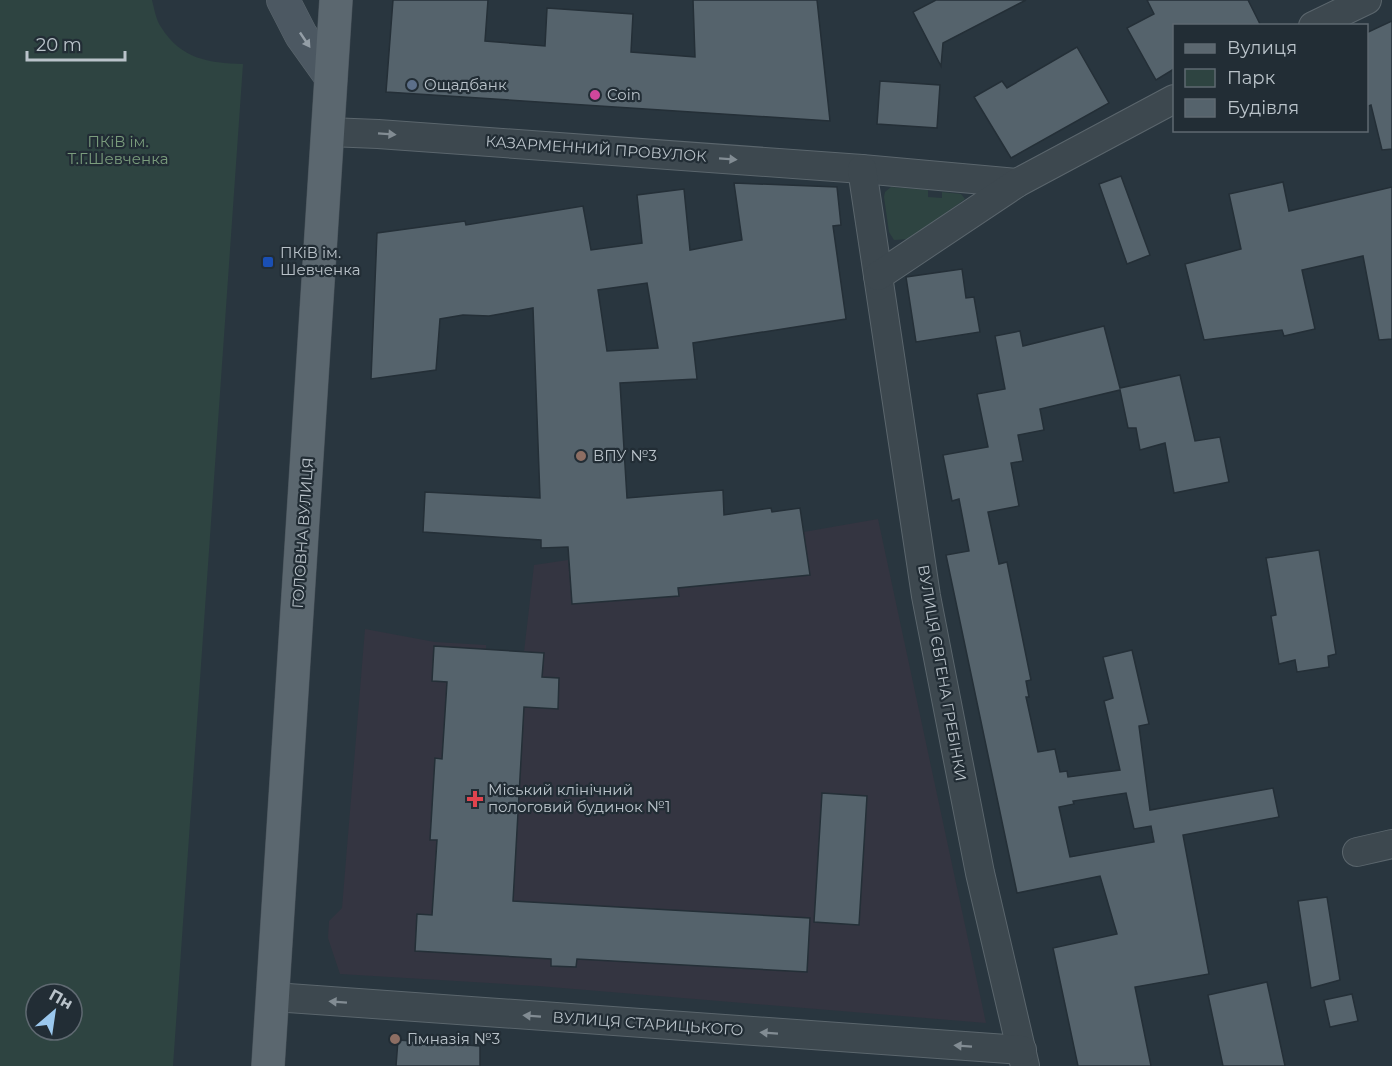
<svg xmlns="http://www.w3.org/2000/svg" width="1392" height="1066" viewBox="0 0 1392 1066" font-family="Montserrat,sans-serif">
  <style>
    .medical { fill: #343541 }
    .green { fill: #2e4441; fill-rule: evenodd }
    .building { fill: #55636c; stroke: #242f37; stroke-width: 1.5; fill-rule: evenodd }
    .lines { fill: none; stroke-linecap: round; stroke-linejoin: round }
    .minor-casing { stroke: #5b666d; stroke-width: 30 }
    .secondary-casing { stroke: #5b666d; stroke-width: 34 }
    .primary-casing { stroke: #475159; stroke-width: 34 }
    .minor { stroke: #3d484f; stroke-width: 28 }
    .secondary { stroke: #4c5862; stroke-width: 33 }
    .primary { stroke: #5b676f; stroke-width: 33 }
    .oneway { fill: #949ea6 }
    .oneway2 { fill: #828c93 }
    .service-dot { fill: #5c6f8a; stroke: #222d35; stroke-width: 2 }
    .hotel-dot { fill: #d1479c; stroke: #222d35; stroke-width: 2 }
    .transit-dot { fill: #1a4fb4; stroke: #222d35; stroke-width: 2 }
    .education-dot { fill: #8d6e63; stroke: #222d35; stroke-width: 2 }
    .health-dot { fill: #e0444e; stroke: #222d35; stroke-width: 2 }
    .labels { text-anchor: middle; stroke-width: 4.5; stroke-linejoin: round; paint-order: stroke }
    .poi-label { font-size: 15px; fill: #bac3ca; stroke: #222d35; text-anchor: start }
    .park-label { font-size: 15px; fill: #7b9d7d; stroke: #222d35 }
    .street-label { font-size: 15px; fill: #bac3ca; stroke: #222d35 }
  </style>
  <rect width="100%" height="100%" fill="#29363f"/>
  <polygon class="medical" points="878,519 986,1023 538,986 340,974 328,938 329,921 342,908 365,629 435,642 486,645 486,650 524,652 534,565 568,560 572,604 679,596 678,588 738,582 735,544"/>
  <g class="green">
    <path d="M0,0H152C154,8 156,20 161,27C181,59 208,63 243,64L173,1066H0ZM36,994H72V1030H36Z"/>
    <polygon points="891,187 928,190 928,197 942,198 942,192 961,194 965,199 910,239 894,240 889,232 884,197 885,192"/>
  </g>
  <g class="building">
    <polygon points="393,0 488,0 485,41 545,46 547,8 633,14 631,52 695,57 693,0 817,0 830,121 386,92"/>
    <polygon points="936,0 1026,0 943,43 941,66 913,12"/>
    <polygon points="1147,0 1248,0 1261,26 1174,26 1174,69 1156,80 1127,28 1154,14"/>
    <polygon points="1392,21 1392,149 1382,150 1371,105 1366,107 1366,33"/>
    <polygon points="1077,47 1109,103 1011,158 974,97 1002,81 1007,88"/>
    <polygon points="880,81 940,85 937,128 877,124"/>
    <polygon points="1121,176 1150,255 1127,264 1099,184"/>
    <polygon points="1283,182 1289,211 1392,187 1392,339 1379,340 1363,256 1302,270 1315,329 1284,336 1282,330 1204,340 1185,264 1241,249 1229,194"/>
    <path d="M734,183L837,187L841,225L833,226L846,319L693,343L697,379L620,383L627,498L723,490L724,515L771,508L772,512L800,508L810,575L678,588L679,596L572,604L568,547L541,548V540L423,532L425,492L540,498L533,308L489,316L463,315L440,319L436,370L371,379L377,233L465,221L466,225L583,206L591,250L642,243L637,195L684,189L690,250L742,240ZM647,283L658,348L607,351L598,290Z"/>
    <polygon points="962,269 966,298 974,297 980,332 916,342 906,277"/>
    <path d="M1104,326L1120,388L1180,375L1195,441L1220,437L1229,482L1174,493L1165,443L1140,450L1136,428H1128L1120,390L1040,409L1044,430L1018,435L1023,461L1011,463L1019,506L988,512L999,564L1007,562L1031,680L1026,681L1029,697H1026L1038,752L1055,749L1060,772L1067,771L1068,777L1120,770L1104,701L1113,698L1103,657L1132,650L1149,724L1139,726L1150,810L1273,788L1279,817L1183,835L1209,974L1135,987L1151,1066H1078L1053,948L1117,934L1100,876L1017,893L946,555L969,551L959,499L952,501L943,455L988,447L977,394L1005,389L995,336L1020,331L1023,346ZM1126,793L1134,829L1151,826L1154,842L1070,857L1059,807L1074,804L1073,801Z"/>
    <polygon points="1319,550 1336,654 1328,656 1329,667 1297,672 1295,660 1279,664 1271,616 1276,615 1266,558"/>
    <polygon points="434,646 544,653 542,677 559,678 558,709 524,707 513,901 810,918 807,972 577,959 576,967 551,966 551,959 415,951 417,914 432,915 437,840 430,840 435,758 442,759 447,682 432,681"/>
    <polygon points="822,793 867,796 859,925 814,922"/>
    <polygon points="1327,897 1340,980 1311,988 1298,901"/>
    <polygon points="1267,982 1285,1066 1223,1066 1208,995"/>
    <polygon points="1352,994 1358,1021 1330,1027 1324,1000"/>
    <polygon points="398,1040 480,1046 480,1066 396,1066"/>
  </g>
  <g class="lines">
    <defs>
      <g id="minor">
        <polyline points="1313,26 1367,0"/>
        <polyline points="329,132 378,134 862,169 1017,183"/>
        <polyline points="862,169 926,596 980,873 1025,1066"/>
        <polyline points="878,276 1017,183 1174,99"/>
        <polyline points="1357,852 1392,844"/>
        <polyline points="274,997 1022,1050"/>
      </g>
      <polyline id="secondary" points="283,0 301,35 331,77"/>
      <polyline id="primary" points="268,1066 336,0"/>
    </defs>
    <use href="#minor" class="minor-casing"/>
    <use href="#secondary" class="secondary-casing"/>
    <use href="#primary" class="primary-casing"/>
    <use href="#minor" class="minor"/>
    <use href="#secondary" class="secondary"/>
    <use href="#primary" class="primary"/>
  </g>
  <defs><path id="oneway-solid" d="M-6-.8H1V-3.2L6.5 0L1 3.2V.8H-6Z" transform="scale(1.5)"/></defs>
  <use class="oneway" href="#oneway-solid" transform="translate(305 40) rotate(56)"/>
  <g class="oneway2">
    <use href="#oneway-solid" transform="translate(387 134) rotate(4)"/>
    <use href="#oneway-solid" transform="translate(728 159) rotate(4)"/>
    <use href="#oneway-solid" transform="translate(338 1002) rotate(-176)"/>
    <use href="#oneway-solid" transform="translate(532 1016) rotate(-176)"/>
    <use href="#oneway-solid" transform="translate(769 1033) rotate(-176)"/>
    <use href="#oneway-solid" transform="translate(963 1046) rotate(-176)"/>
  </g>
  <circle class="service-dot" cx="412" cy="85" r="6"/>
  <circle class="hotel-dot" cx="595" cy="95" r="6"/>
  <rect class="transit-dot" x="262" y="256" width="12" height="12" rx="3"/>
  <g class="education-dot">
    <circle cx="581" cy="456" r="6"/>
    <circle cx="395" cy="1039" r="6"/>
  </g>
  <path class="health-dot" d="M472 790h6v6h6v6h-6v6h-6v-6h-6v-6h6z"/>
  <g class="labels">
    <g class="poi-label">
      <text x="424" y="90">Ощадбанк</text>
      <text x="607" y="100">Coin</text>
      <text x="280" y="258">ПКіВ ім.<tspan x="280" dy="17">Шевченка</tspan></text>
      <text x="593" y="461">ВПУ №3</text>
      <text x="488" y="795">Міський клінічний<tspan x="488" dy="17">пологовий будинок №1</tspan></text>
      <text x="407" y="1044">Гімназія №3</text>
    </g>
    <g class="park-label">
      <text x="118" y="147">ПКіВ ім.<tspan x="118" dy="17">Т.Г.Шевченка</tspan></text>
    </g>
    <g class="street-label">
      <text transform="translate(596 149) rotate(4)" y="5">КАЗАРМЕННИЙ ПРОВУЛОК</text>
      <text transform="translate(303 533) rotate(-86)" y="5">ГОЛОВНА ВУЛИЦЯ</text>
      <text transform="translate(942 673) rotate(80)" y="5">ВУЛИЦЯ ЄВГЕНА ГРЕБІНКИ</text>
      <text transform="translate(648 1024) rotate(4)" y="5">ВУЛИЦЯ СТАРИЦЬКОГО</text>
    </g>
  </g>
  <rect x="1173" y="24" width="195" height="108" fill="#222d35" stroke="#5f6971" stroke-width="1.5"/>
  <rect x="1185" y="44" width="30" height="9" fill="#5b676f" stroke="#5f6971" stroke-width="1.5"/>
  <text x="1227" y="54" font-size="18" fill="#bac3ca">Вулиця</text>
  <rect x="1185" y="69" width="30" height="18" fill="#2e4441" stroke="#5f6971" stroke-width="1.5"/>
  <text x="1227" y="84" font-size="18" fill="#bac3ca">Парк</text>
  <rect x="1185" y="99" width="30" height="18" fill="#55636c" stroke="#5f6971" stroke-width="1.5"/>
  <text x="1227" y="114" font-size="18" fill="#bac3ca">Будівля</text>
  <g transform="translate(54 1012) rotate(29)"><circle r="28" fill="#222d35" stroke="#5f6971" stroke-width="1.5"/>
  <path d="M0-4.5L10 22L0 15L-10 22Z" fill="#9bc8ee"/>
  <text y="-9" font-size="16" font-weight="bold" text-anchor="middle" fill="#bac3ca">Пн</text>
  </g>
  <path d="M27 51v9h98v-9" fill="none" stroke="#bac3ca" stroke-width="3"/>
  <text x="36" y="51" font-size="18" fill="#bac3ca" stroke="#222d35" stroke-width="4.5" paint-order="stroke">20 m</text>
</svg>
